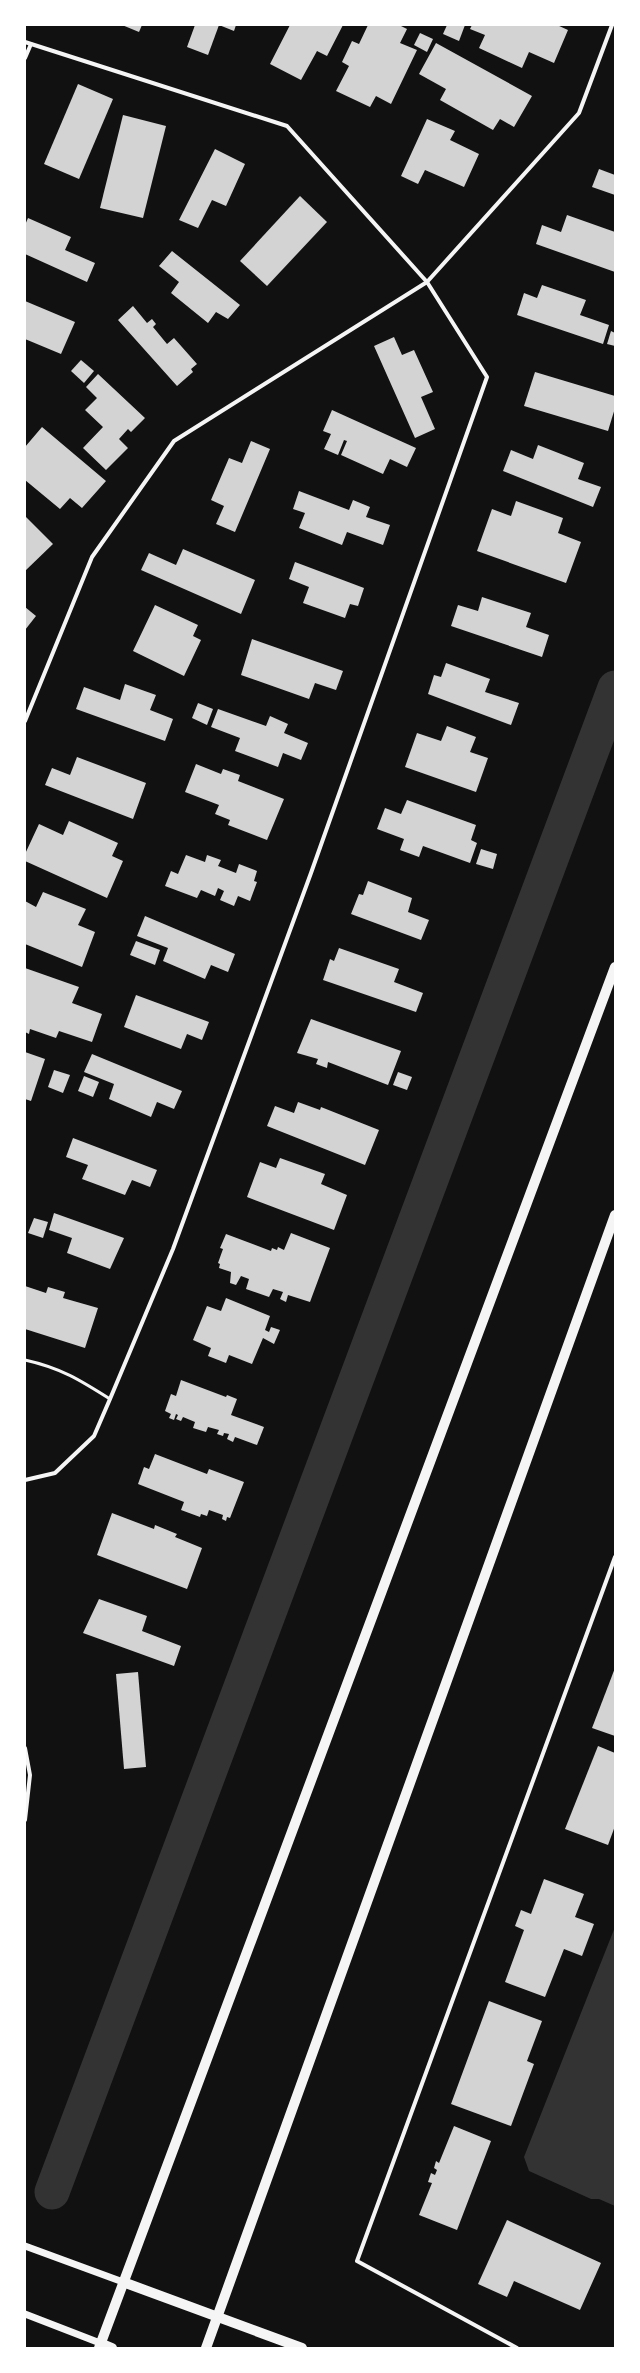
<svg xmlns="http://www.w3.org/2000/svg" width="640" height="2373" viewBox="0 0 640 2373" font-family="Figtree,sans-serif">
  <style>
    .water { fill: #333 }
    .lines { fill: none; stroke-linecap: round; stroke-linejoin: round }
    .canal { stroke: #333; stroke-width: 35 }
    .building { fill: #d3d3d3 }
    .service { stroke: #f5f5f5; stroke-width: 3 }
    .minor { stroke: #f5f5f5; stroke-width: 4 }
    .tertiary { stroke: #f5f5f5; stroke-width: 7 }
    .primary { stroke: #f5f5f5; stroke-width: 10 }
  </style>
  <rect width="100%" height="100%" fill="#111"/>
  <polygon class="water" points="615,1927 615,2206 599,2199 591,2199 529,2171 524,2157"/>
  <g class="lines">
    <polyline class="canal" points="52,2192 615,688"/>
  </g>
  <g class="building">
    <polygon points="122,25 142,25 139,32"/>
    <polygon points="195,25 219,25 208,55 187,47"/>
    <polygon points="219,25 236,25 234,31"/>
    <polygon points="290,25 343,25 327,56 317,51 301,80 270,64"/>
    <polygon points="368,25 399,25 407,29 400,43 417,50 391,104 376,96 370,107 336,91 349,66 342,62 352,41 359,44"/>
    <polygon points="447,25 465,25 459,41 443,34"/>
    <polygon points="472,25 557,25 568,30 554,63 529,52 522,68 479,48 485,35 470,29"/>
    <polygon points="420,33 433,39 427,52 414,45"/>
    <polygon points="436,43 532,96 514,127 500,119 493,130 440,100 446,89 419,74"/>
    <polygon points="78,84 113,99 79,179 44,164"/>
    <polygon points="123,115 166,126 143,218 100,208"/>
    <polygon points="427,119 455,131 450,140 479,154 464,187 425,170 418,184 401,176"/>
    <polygon points="215,149 245,164 226,206 212,200 198,228 179,220"/>
    <polygon points="599,169 615,175 615,195 592,187"/>
    <polygon points="300,196 327,222 267,286 240,261"/>
    <polygon points="567,215 615,232 615,272 536,244 542,225 561,232"/>
    <polygon points="28,218 71,237 65,250 95,263 87,282 25,254 25,225"/>
    <polygon points="172,251 240,305 228,319 216,312 208,323 171,293 179,282 159,266"/>
    <polygon points="542,285 586,300 580,315 609,325 603,344 517,315 524,293 537,298"/>
    <polygon points="25,301 75,322 61,354 25,339"/>
    <polygon points="133,306 147,323 152,319 156,324 153,327 167,344 174,338 197,364 191,369 193,372 177,386 118,320"/>
    <polygon points="611,331 615,333 615,346 607,344"/>
    <polygon points="394,337 402,355 414,350 433,392 421,397 435,429 415,438 374,346"/>
    <polygon points="81,360 94,371 84,383 71,371"/>
    <polygon points="535,372 615,396 615,408 608,431 524,406"/>
    <polygon points="98,374 145,418 131,432 128,429 119,439 128,448 106,470 83,448 103,427 85,410 97,398 86,387"/>
    <polygon points="332,410 416,448 407,467 390,459 383,474 341,455 347,441 344,440 338,455 324,449 331,434 323,431"/>
    <polygon points="42,427 106,481 82,508 70,498 60,509 25,480 25,447"/>
    <polygon points="251,441 270,449 235,532 216,524 224,506 211,500 229,458 242,463"/>
    <polygon points="538,445 584,463 578,479 601,487 593,507 503,471 511,450 533,459"/>
    <polygon points="299,491 349,510 353,500 370,507 366,517 390,525 383,545 347,532 342,545 299,528 305,513 293,509"/>
    <polygon points="516,501 563,518 558,533 581,542 566,583 477,551 492,509 511,516"/>
    <polygon points="25,516 53,544 25,571"/>
    <polygon points="183,549 255,580 241,614 141,570 149,553 176,565"/>
    <polygon points="295,562 364,588 358,606 350,604 345,618 303,603 309,587 289,579"/>
    <polygon points="482,597 531,613 526,627 549,635 542,657 451,626 458,605 478,611"/>
    <polygon points="155,605 198,625 193,636 201,640 184,676 133,651"/>
    <polygon points="25,607 36,616 25,630"/>
    <polygon points="252,639 343,671 336,690 315,683 309,699 241,675"/>
    <polygon points="446,663 490,679 485,692 519,703 511,725 428,694 434,675 441,677"/>
    <polygon points="125,684 156,695 150,710 173,719 165,741 76,709 84,687 120,700"/>
    <polygon points="198,703 213,709 207,725 192,718"/>
    <polygon points="218,709 266,726 270,716 288,724 284,733 308,743 301,760 283,753 278,767 235,751 240,738 211,727"/>
    <polygon points="447,726 476,737 470,752 488,758 476,792 405,767 417,733 441,741"/>
    <polygon points="77,757 146,783 133,819 45,785 52,768 70,775"/>
    <polygon points="196,764 221,774 223,769 240,775 238,781 284,799 267,840 228,825 230,820 215,814 219,805 185,792"/>
    <polygon points="407,800 476,825 471,840 477,843 470,863 423,846 419,857 400,850 404,839 377,829 385,808 401,814"/>
    <polygon points="69,821 118,843 112,856 123,861 107,898 25,861 25,854 39,824 63,835"/>
    <polygon points="481,849 497,854 493,869 476,864"/>
    <polygon points="186,855 205,862 207,855 221,860 218,866 236,873 239,864 257,871 254,881 257,882 250,901 238,896 234,906 220,900 224,891 218,888 215,896 201,890 197,898 165,886 171,871 178,874"/>
    <polygon points="368,881 412,898 408,912 429,920 421,940 351,914 359,894 363,895"/>
    <polygon points="43,892 86,909 78,925 95,932 82,967 25,944 25,901 36,907"/>
    <polygon points="145,916 235,954 228,972 211,965 205,979 163,961 168,948 137,936"/>
    <polygon points="136,941 160,950 155,965 130,955"/>
    <polygon points="339,948 399,969 394,982 423,993 416,1012 323,980 330,959 334,961"/>
    <polygon points="25,968 79,987 72,1003 102,1014 92,1042 59,1031 56,1038 30,1029 29,1034 25,1032"/>
    <polygon points="136,995 209,1022 202,1040 187,1034 181,1049 124,1027"/>
    <polygon points="311,1019 401,1051 388,1085 328,1062 327,1068 316,1064 318,1059 297,1053"/>
    <polygon points="25,1052 45,1059 31,1101 25,1099"/>
    <polygon points="92,1054 182,1091 174,1109 157,1102 151,1117 109,1099 114,1084 84,1072"/>
    <polygon points="54,1070 70,1075 63,1093 48,1087"/>
    <polygon points="398,1072 412,1077 407,1090 393,1085"/>
    <polygon points="84,1076 99,1082 93,1097 78,1091"/>
    <polygon points="298,1102 320,1110 321,1107 379,1130 365,1165 267,1126 275,1106 294,1113"/>
    <polygon points="73,1138 157,1170 150,1187 132,1180 125,1195 82,1179 88,1165 66,1157"/>
    <polygon points="280,1158 325,1174 321,1184 347,1195 334,1230 247,1197 260,1162 276,1168"/>
    <polygon points="54,1213 124,1238 110,1269 67,1253 72,1238 49,1230"/>
    <polygon points="34,1218 48,1222 43,1238 28,1233"/>
    <polygon points="291,1233 330,1248 310,1302 288,1295 286,1302 280,1299 283,1292 273,1289 269,1297 246,1289 249,1279 241,1276 236,1285 230,1283 231,1272 219,1268 220,1264 218,1263 223,1249 220,1248 226,1234 271,1251 272,1248 277,1250 278,1247 284,1250"/>
    <polygon points="25,1286 46,1293 48,1287 65,1292 63,1298 98,1308 85,1348 25,1329"/>
    <polygon points="226,1298 270,1316 265,1330 269,1332 271,1327 280,1330 274,1344 263,1338 252,1364 229,1355 226,1363 208,1356 211,1348 193,1340 207,1306 221,1311"/>
    <polygon points="181,1380 226,1397 227,1395 237,1399 231,1415 264,1427 257,1445 235,1437 233,1442 227,1439 229,1434 224,1433 223,1436 217,1434 219,1430 208,1427 206,1432 193,1428 195,1422 183,1417 181,1421 176,1419 178,1415 176,1414 174,1420 169,1418 171,1414 165,1411 171,1394 176,1396"/>
    <polygon points="155,1454 207,1474 209,1469 244,1482 230,1518 227,1517 226,1521 222,1519 223,1515 209,1510 207,1516 201,1514 200,1517 181,1510 184,1502 138,1484 144,1467 149,1469"/>
    <polygon points="112,1513 154,1529 155,1525 177,1534 175,1537 202,1548 187,1589 97,1555"/>
    <polygon points="99,1599 147,1616 142,1631 181,1646 174,1666 83,1633"/>
    <polygon points="615,1668 615,1736 592,1728"/>
    <polygon points="138,1672 146,1767 124,1769 116,1674"/>
    <polygon points="598,1746 615,1753 615,1826 608,1845 565,1829"/>
    <polygon points="544,1879 584,1894 575,1917 594,1924 582,1956 564,1949 545,1997 505,1982 524,1930 515,1926 521,1910 531,1914"/>
    <polygon points="489,2001 542,2021 527,2061 534,2064 511,2126 451,2104"/>
    <polygon points="454,2126 491,2141 457,2230 419,2215 432,2183 428,2182 431,2173 435,2175 437,2170 434,2168 436,2161 439,2163"/>
    <polygon points="507,2220 601,2263 580,2310 514,2281 507,2297 478,2284"/>
  </g>
  <g class="lines">
    <path class="service" d="M25,1360C61,1368 80,1380 110,1399"/>
    <g class="minor">
      <polyline points="25,42 287,126 427,282 487,377 311,873 173,1249 110,1399 94,1436 55,1473 25,1480"/>
      <polyline points="25,58 31,44"/>
      <polyline points="25,721 92,557 174,441 427,282 579,113 612,25"/>
      <polyline points="25,1748 30,1775 25,1820"/>
      <polyline points="517,2348 357,2261 615,1557"/>
    </g>
    <g class="tertiary">
      <polyline points="25,2246 123,2282"/>
      <polyline points="25,2314 100,2343"/>
    </g>
    <g class="primary">
      <polyline points="123,2282 302,2348"/>
      <polyline points="100,2343 112,2348"/>
      <polyline points="99,2348 615,967"/>
      <polyline points="206,2348 615,1215"/>
    </g>
  </g>
  <rect width="640" height="2373" fill="none" stroke="#ffffff" stroke-width="52"/>
</svg>
